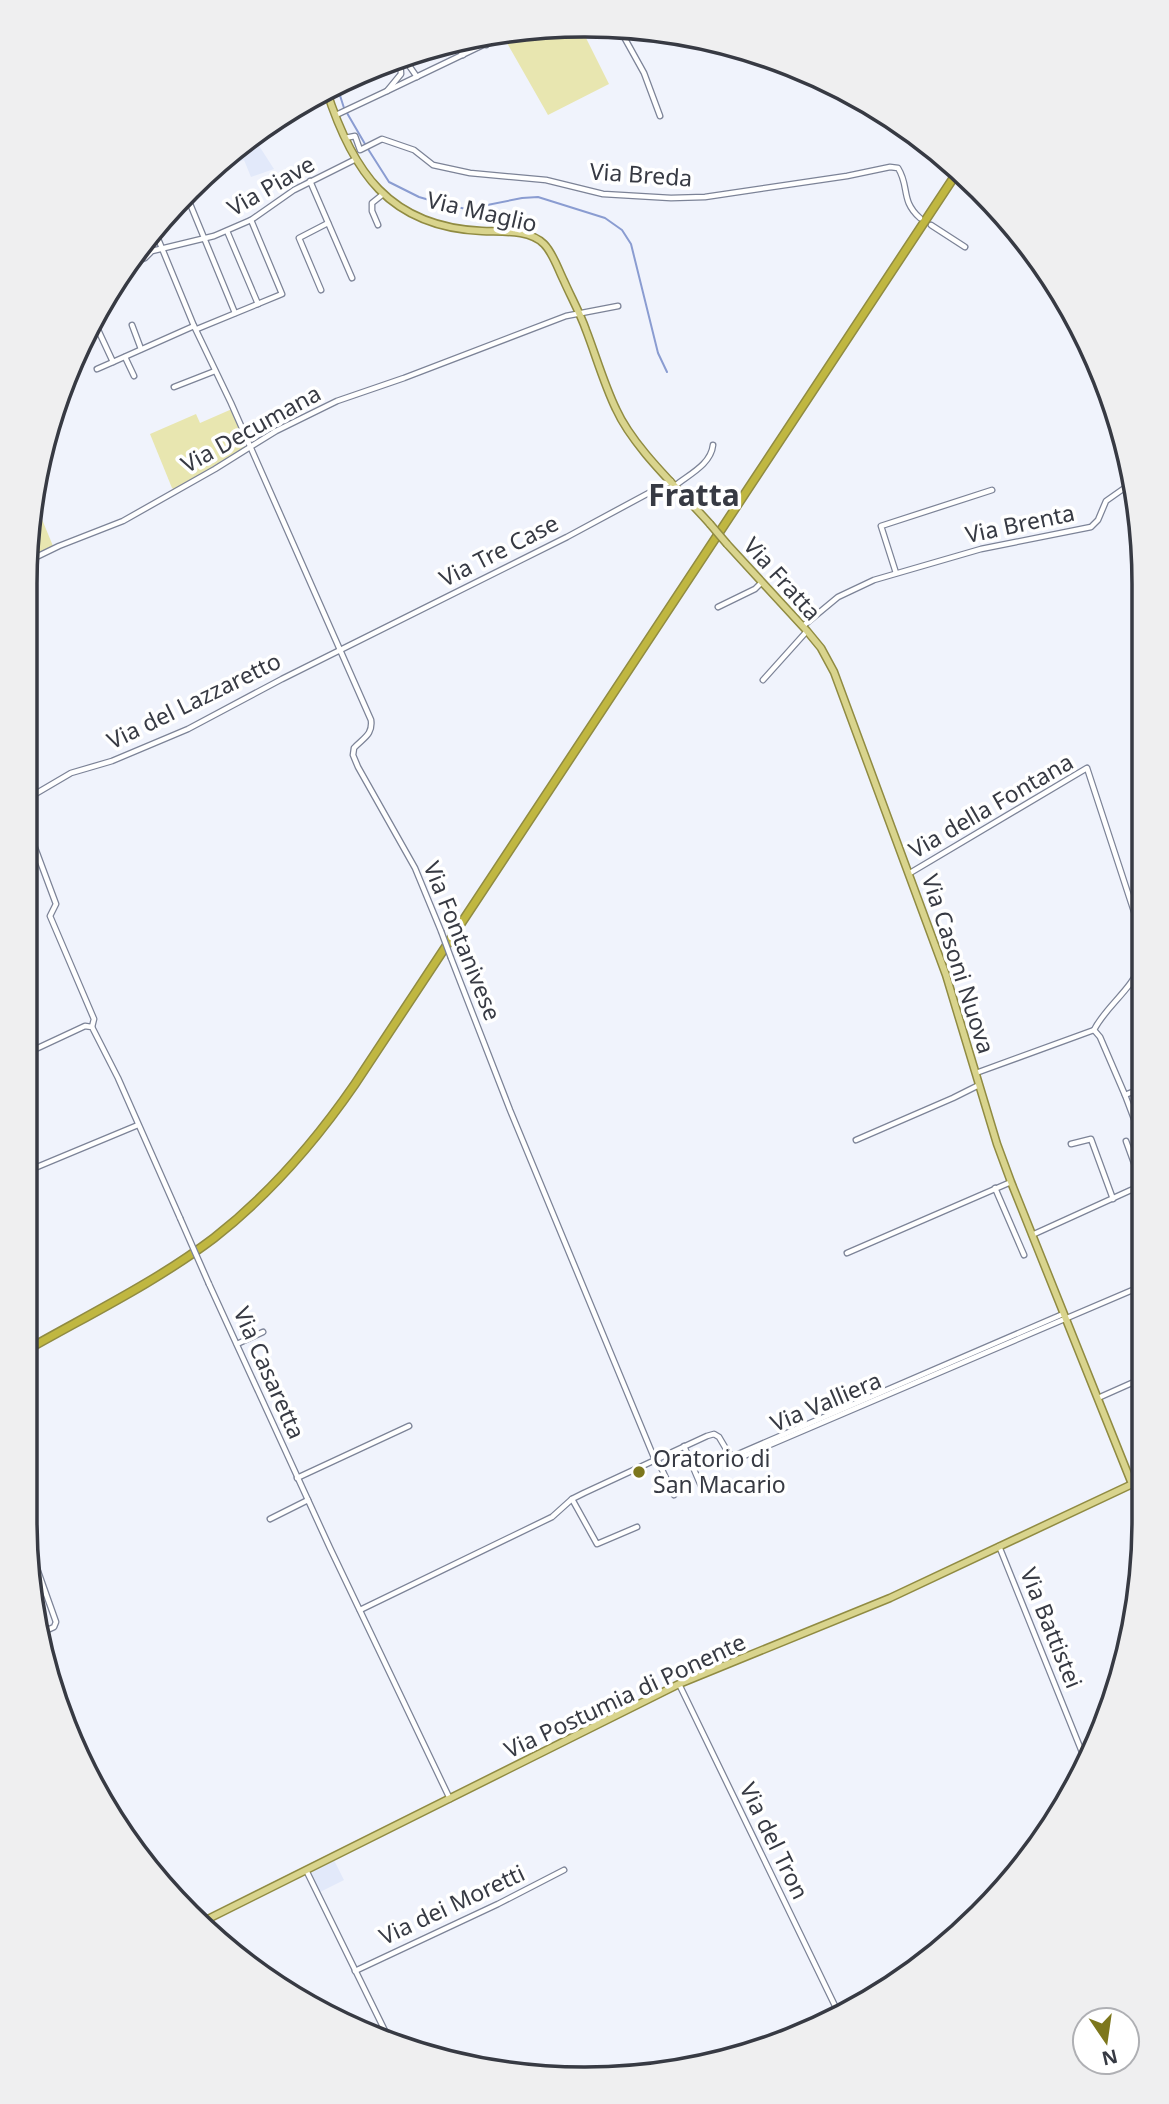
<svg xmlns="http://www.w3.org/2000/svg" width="1169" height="2104" viewBox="0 0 1169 2104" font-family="'Noto Sans',sans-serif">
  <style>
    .built { fill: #e2e9fa }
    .green { fill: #e8e6b0 }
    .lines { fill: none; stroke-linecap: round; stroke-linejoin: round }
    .stream { stroke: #8a9cd1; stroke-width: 2 }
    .minor-casing { stroke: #7c8397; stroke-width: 7 }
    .major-casing { stroke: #908b42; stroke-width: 9 }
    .highway-casing { stroke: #908b42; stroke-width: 10 }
    .minor { stroke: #fff; stroke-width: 4.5 }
    .major { stroke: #d9d48d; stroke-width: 6 }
    .highway { stroke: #c0b741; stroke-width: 7 }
    .minor-bridge-casing { stroke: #7c8397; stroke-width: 7; stroke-linecap: butt }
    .major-bridge-casing { stroke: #908b42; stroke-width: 9; stroke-linecap: butt }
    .minor-bridge { stroke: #fff; stroke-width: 4.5 }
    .major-bridge { stroke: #d9d48d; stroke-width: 6 }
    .poi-dot { fill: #7d771c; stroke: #fff; stroke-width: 2.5 }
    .labels { text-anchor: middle; stroke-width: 7; stroke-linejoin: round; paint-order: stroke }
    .street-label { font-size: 23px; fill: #373a43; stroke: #fff }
    .poi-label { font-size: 23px; fill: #373a43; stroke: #fff; text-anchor: start }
    .district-label { font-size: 30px; font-weight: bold; fill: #373a43; stroke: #fff }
    .rim { fill: none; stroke: #373a43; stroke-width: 3.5 }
  </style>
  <rect width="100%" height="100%" fill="#f0f3fc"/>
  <g class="built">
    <polygon points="252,135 274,169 251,177 244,160 221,168 219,163"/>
    <polygon points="333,1858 344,1880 318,1893 310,1874 311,1869"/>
  </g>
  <g class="green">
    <polygon points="548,26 555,26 561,37 573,31 584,34 609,84 548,115 507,43 539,27"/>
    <polygon points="232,409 246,441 245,447 175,490 172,488 150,434 196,414 200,423"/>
    <polygon points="34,500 53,546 26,559"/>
  </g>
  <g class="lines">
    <g class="stream">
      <polyline points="336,83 344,108"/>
      <polyline points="347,113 365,144"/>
      <polyline points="368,149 389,182 419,197 450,206 467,209 522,198 538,197 605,218 622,230 631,244 658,353 667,372"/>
    </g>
    <defs>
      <g id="minor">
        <polyline points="619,28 644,73 660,116"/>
        <polyline points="484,36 486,45"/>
        <polyline points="454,41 463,55"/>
        <polyline points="403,57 417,77"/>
        <polyline points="387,91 510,32"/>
        <polyline points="336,115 387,91 401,74 400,59"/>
        <path d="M345,138L355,136L360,150L382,139L414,150L433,165L470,173L546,180L603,194L671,198L705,197L847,176L890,167L898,168C910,187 900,200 920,218"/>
        <polyline points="310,181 352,278"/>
        <polyline points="186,194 235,313"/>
        <polyline points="378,225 372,211 372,203 382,195"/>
        <polyline points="931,225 965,247"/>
        <path d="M154,229L194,326L231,403L371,720C373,735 363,738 354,748L353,755L358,767L415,868L441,931"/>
        <polyline points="227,231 258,304"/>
        <polyline points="128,265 145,258 152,251 214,236 251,220 294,190 356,159"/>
        <polyline points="321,290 299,238 328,223"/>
        <polyline points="93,319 113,362 194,326"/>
        <polyline points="132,325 141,349"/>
        <polyline points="197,329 282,294 251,220"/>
        <polyline points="89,330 97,327"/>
        <polyline points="125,357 134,376"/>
        <polyline points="97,369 113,362"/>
        <polyline points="174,387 215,371"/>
        <path d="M676,485C690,474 711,464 713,445"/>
        <polyline points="26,562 59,546 123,521 215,469 276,431 337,401 404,378 566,316 618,306"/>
        <polyline points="896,573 881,526 992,490"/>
        <polyline points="718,607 755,589 761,583"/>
        <polyline points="803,626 838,597 874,580 981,549 1091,527 1098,520 1106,501 1133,482"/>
        <polyline points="763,680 807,631"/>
        <polyline points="25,800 71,773 112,761 188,729 282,679 567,537 671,481"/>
        <polyline points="25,821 56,904 50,916 94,1019 92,1027"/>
        <polyline points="910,873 1087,768 1141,933"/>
        <polyline points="451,958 510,1110 655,1460"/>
        <path d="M1094,1030C1106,1006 1133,989 1141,963"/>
        <polyline points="25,1054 85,1026 92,1027 118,1078 180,1218"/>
        <polyline points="976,1073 1094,1030 1100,1037 1125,1095 1142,1140"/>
        <polyline points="1125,1095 1142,1088"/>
        <polyline points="856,1140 953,1098 979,1085"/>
        <polyline points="1126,1141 1142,1185"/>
        <polyline points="1071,1144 1091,1139 1113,1199"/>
        <polyline points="25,1172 138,1125"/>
        <polyline points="995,1188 1024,1255"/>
        <polyline points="1032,1235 1142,1185"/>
        <polyline points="847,1253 1011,1182"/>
        <polyline points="1141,1257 1142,1256"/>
        <polyline points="209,1284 330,1548 450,1799"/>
        <polyline points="237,1344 263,1332"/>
        <polyline points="1098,1398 1143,1378"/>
        <polyline points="684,1446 701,1486 716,1480"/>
        <polyline points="736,1455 1063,1314"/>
        <polyline points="735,1456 744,1456 1142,1286"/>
        <polyline points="657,1459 674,1495"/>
        <polyline points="297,1478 409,1426"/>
        <polyline points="572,1499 597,1544 637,1527"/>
        <polyline points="270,1519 308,1500"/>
        <polyline points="29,1546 56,1622 54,1627 43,1632"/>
        <polyline points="999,1546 1086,1762"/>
        <polyline points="360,1610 552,1517 572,1499 584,1493 707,1436 714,1434 719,1437 729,1454 735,1456"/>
        <polyline points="679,1684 838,2012"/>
        <polyline points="306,1870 388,2037"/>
        <polyline points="355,1971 498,1904 564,1870"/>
      </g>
      <g id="major">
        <path d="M326,89C352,171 389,227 482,231C501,232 529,229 544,244C553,253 558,269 564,281C571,297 580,313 586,330C596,356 604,384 616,409C634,449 681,491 710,524"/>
        <polyline points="727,544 807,631 821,648 834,672 946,975 997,1144 1011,1182 1132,1484"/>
        <polyline points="204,1921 679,1684 890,1598 1143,1479"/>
      </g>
      <path id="highway" d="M25,1351C88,1315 156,1282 214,1238C270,1194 315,1142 355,1084L958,171"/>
    </defs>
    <use href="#minor" class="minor-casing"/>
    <use href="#major" class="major-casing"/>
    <use href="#highway" class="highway-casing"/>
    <use href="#minor" class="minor"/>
    <use href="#major" class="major"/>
    <use href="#highway" class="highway"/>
    <defs>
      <g id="minor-bridge">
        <polyline points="441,931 451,958"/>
        <polyline points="180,1218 209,1284"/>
      </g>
      <polyline id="major-bridge" points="710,524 727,544"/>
    </defs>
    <use href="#minor-bridge" class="minor-bridge-casing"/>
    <use href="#major-bridge" class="major-bridge-casing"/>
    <use href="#minor-bridge" class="minor-bridge"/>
    <use href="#major-bridge" class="major-bridge"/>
  </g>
  <circle class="poi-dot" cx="639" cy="1472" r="7"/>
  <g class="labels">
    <g class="street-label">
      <text transform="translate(641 175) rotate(4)" y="8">Via Breda</text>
      <text transform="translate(271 186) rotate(-30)" y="8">Via Piave</text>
      <text transform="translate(482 212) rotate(13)" y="8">Via Maglio</text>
      <text transform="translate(251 429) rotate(-29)" y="8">Via Decumana</text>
      <text transform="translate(1020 524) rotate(-12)" y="8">Via Brenta</text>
      <text transform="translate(499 551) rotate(-27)" y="8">Via Tre Case</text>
      <text transform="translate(782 579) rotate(48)" y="8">Via Fratta</text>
      <text transform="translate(194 701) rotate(-26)" y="8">Via del Lazzaretto</text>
      <text transform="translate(991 806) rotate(-30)" y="8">Via della Fontana</text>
      <text transform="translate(462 941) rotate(68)" y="8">Via Fontanivese</text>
      <text transform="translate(958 964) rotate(72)" y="8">Via Casoni Nuova</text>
      <text transform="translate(269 1373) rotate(66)" y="8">Via Casaretta</text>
      <text transform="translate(826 1402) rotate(-23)" y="8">Via Valliera</text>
      <text transform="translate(1051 1628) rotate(68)" y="8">Via Battistei</text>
      <text transform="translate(625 1696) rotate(-25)" y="8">Via Postumia di Ponente</text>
      <text transform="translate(774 1841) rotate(64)" y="8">Via del Tron</text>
      <text transform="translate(452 1905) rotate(-25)" y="8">Via dei Moretti</text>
    </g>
    <g class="poi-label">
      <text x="653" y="1467">Oratorio di<tspan x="653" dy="26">San Macario</tspan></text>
    </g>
    <g class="district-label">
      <text x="694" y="506">Fratta</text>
    </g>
  </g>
  <path d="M0 0H1169V2104H0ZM584 37H585A547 547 0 0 1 1132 584V1520A547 547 0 0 1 585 2067H584A547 547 0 0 1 37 1520V584A547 547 0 0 1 584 37Z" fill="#efeff0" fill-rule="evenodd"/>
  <path class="rim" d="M584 37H585A547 547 0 0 1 1132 584V1520A547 547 0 0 1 585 2067H584A547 547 0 0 1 37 1520V584A547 547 0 0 1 584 37Z"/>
  <g transform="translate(1106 2041) rotate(167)"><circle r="33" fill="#ffffff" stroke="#afb0b4" stroke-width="2"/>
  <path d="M0-5L12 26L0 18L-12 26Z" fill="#7d771c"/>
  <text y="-10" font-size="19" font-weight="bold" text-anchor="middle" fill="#373a43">N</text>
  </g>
</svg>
